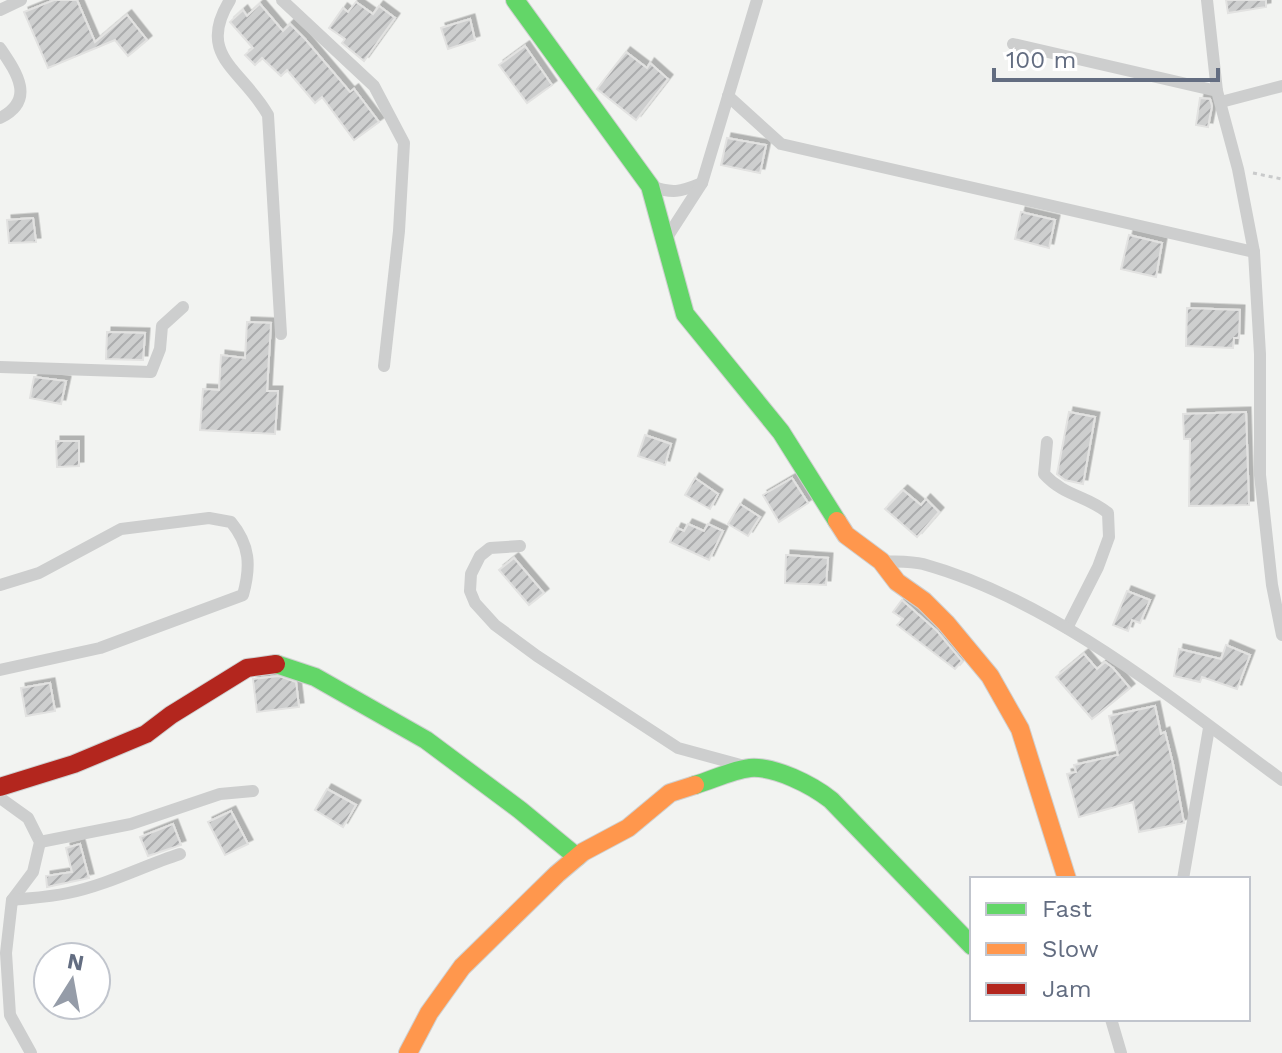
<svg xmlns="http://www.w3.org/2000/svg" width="1282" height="1053" viewBox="0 0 1282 1053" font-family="'Work Sans',sans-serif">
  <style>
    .building { fill: url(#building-hatch); stroke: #e2e2e1; stroke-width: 2; filter: url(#shadow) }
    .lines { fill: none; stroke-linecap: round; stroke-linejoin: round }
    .fast-casing { stroke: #cfd0d0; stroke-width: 20 }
    .slow-casing { stroke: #cfd0d0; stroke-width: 20 }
    .jam-casing { stroke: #cfd0d0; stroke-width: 20 }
    .path { stroke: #c9cacb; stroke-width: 3; stroke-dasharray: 4 4; stroke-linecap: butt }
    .street { stroke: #cdcece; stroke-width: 12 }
    .fast { stroke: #63d668; stroke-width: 18 }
    .slow { stroke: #ff974d; stroke-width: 18 }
    .jam { stroke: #b3261e; stroke-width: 18 }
  </style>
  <defs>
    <pattern id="building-hatch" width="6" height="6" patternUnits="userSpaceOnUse" patternTransform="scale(2)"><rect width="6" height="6" fill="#cecfcf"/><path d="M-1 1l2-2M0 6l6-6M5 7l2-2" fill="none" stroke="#abacad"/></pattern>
    <filter id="shadow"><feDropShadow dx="4.5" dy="-4.5" stdDeviation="0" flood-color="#0004"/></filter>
  </defs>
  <rect width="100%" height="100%" fill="#f2f3f1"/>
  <g class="building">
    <polygon points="54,0 77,0 95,42 127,15 147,40 128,56 115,40 48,68 24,12"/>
    <polygon points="1226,0 1266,0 1266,7 1228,13"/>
    <polygon points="356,2 373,14 379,6 395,18 364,61 342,43 345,39 329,28 343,8 348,12"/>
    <polygon points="260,4 283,31 290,24 305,39 350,92 354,89 379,122 354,140 322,97 315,103 287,70 281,76 262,58 255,65 245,55 253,48 230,22 243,10 247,16"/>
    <polygon points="470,19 475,40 448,49 441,28"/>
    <polygon points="525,46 552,85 527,103 499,65"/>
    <polygon points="626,52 647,68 650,63 668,79 636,120 597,89"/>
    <polygon points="1200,98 1210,99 1212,106 1208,127 1196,125"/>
    <polygon points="727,138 766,145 760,173 721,165"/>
    <polygon points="1021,212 1055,220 1049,248 1015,239"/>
    <polygon points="33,218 36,242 9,243 7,220"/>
    <polygon points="1129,235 1162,243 1156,277 1121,269"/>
    <polygon points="1187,308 1240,310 1239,338 1234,338 1233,348 1186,346"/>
    <polygon points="247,322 271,323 267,391 278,391 275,434 200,430 203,389 219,390 221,355 245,358"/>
    <polygon points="107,332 145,333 143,360 106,359"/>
    <polygon points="34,377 66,381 61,404 30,398"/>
    <polygon points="1069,412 1095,417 1083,484 1065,480 1057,474"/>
    <polygon points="1246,412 1249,505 1189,506 1190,439 1184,439 1183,414"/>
    <polygon points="645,435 671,444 665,465 638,456"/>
    <polygon points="56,441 79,441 79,466 57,467"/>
    <polygon points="695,478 718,494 710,509 685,495"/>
    <polygon points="792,478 808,503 779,522 763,495"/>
    <polygon points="903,490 921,505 926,499 939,512 917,537 885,509"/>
    <polygon points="740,504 760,517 748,536 728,524"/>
    <polygon points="688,524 704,531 708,524 723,531 709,560 670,542 677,528 684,531"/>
    <polygon points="786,555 828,558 826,585 785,583"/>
    <polygon points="514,558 544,593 529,605 499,570"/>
    <polygon points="1127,591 1150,600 1140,623 1132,620 1128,631 1113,625"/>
    <polygon points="902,600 937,631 962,661 955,669 897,625 903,619 893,612"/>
    <polygon points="1226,645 1250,655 1237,689 1202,677 1200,682 1174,676 1179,649 1221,659"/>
    <polygon points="1084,654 1097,669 1105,662 1113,668 1130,688 1092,719 1056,677"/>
    <polygon points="279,676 296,682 299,707 257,712 253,679"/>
    <polygon points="50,683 55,711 26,716 21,688"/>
    <polygon points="1155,706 1161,734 1165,732 1173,764 1184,823 1139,832 1133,802 1079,817 1067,774 1076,772 1074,765 1118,755 1109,716"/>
    <polygon points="327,789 356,805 343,827 315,810"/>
    <polygon points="231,811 248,844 225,855 208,822"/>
    <polygon points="173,824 181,845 148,856 140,837"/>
    <polygon points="80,844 89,878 47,887 46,876 72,872 66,848"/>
  </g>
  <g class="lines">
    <defs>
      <g id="fast">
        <polyline points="515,0 650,186 685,314 781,432 837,521"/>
        <polyline points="276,664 315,677 426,740 520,810 577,857"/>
        <path d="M695,785C712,780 732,770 750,768C775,766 812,785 831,800L972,946"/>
      </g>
      <g id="slow">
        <polyline points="837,521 846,535 881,561 897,582 924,601 946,623 990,676 1020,729 1067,879"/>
        <polyline points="408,1053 429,1013 462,967 557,874 583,852 628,828 670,793 695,785"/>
      </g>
      <polyline id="jam" points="0,787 74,764 146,734 171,715 247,668 276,664"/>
    </defs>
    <use href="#fast" class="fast-casing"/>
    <use href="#slow" class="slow-casing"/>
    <use href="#jam" class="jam-casing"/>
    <polyline class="path" points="1253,173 1282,179"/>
    <g class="street">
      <path d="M230,0C195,56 243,70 268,115L281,334"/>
      <polyline points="282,0 374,86 404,143 399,231 384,366"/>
      <polyline points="1207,0 1217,91 1238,169 1254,252 1260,354 1260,475 1272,585 1282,635"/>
      <polyline points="0,10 21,0"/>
      <polyline points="1013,44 1217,91"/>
      <path d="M0,48C17,73 36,100 0,118"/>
      <polyline points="728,96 781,144 1254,252"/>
      <polyline points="1221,102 1282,86"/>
      <path d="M650,186C673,194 680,192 702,183"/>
      <polyline points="664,242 702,183 757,0"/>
      <polyline points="0,367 151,372 160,349 162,326 183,307"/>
      <path d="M1047,442L1044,474C1065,497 1086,495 1108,513L1109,537L1098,567L1067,628"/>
      <polyline points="520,546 490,548 480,556 471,574 470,591 475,603 495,625 537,656 678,748 748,767"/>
      <path d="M881,561C894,562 910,561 923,564C1053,600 1175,701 1282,780"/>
      <path d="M0,585L39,573L121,529L209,518L231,522C250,545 251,566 243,595L100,648L0,670"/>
      <polyline points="0,798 28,818 40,842 33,872 12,900 6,953 10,1015 31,1053"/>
      <polyline points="40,842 131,824 220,794 253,791"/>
      <polyline points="1183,879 1209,728"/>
      <path d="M12,900C30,898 49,897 68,893C107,885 143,866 180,854"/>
      <polyline points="1111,1019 1121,1053"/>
    </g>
    <use href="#fast" class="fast"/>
    <use href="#slow" class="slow"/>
    <use href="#jam" class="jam"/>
  </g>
  <rect x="970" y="877" width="280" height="144" fill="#ffffff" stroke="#c1c5cd" stroke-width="2"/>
  <rect x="986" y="903" width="40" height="12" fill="#63d668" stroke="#c1c5cd" stroke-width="2"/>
  <text x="1042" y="917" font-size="24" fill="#636d81">Fast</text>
  <rect x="986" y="943" width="40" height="12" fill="#ff974d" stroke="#c1c5cd" stroke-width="2"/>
  <text x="1042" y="957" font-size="24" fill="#636d81">Slow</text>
  <rect x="986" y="983" width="40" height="12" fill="#b3261e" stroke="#c1c5cd" stroke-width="2"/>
  <text x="1042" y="997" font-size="24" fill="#636d81">Jam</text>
  <g transform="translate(72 981) rotate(11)"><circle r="38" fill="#ffffff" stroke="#c1c5cd" stroke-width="2"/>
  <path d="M0-6L14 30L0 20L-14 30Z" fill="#959ca8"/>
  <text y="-12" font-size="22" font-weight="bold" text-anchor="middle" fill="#636d81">N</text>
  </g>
  <path d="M994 68v12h224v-12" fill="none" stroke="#636d81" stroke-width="4"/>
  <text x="1006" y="68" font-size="24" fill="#636d81" stroke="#ffffff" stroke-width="6" paint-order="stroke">100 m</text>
</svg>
